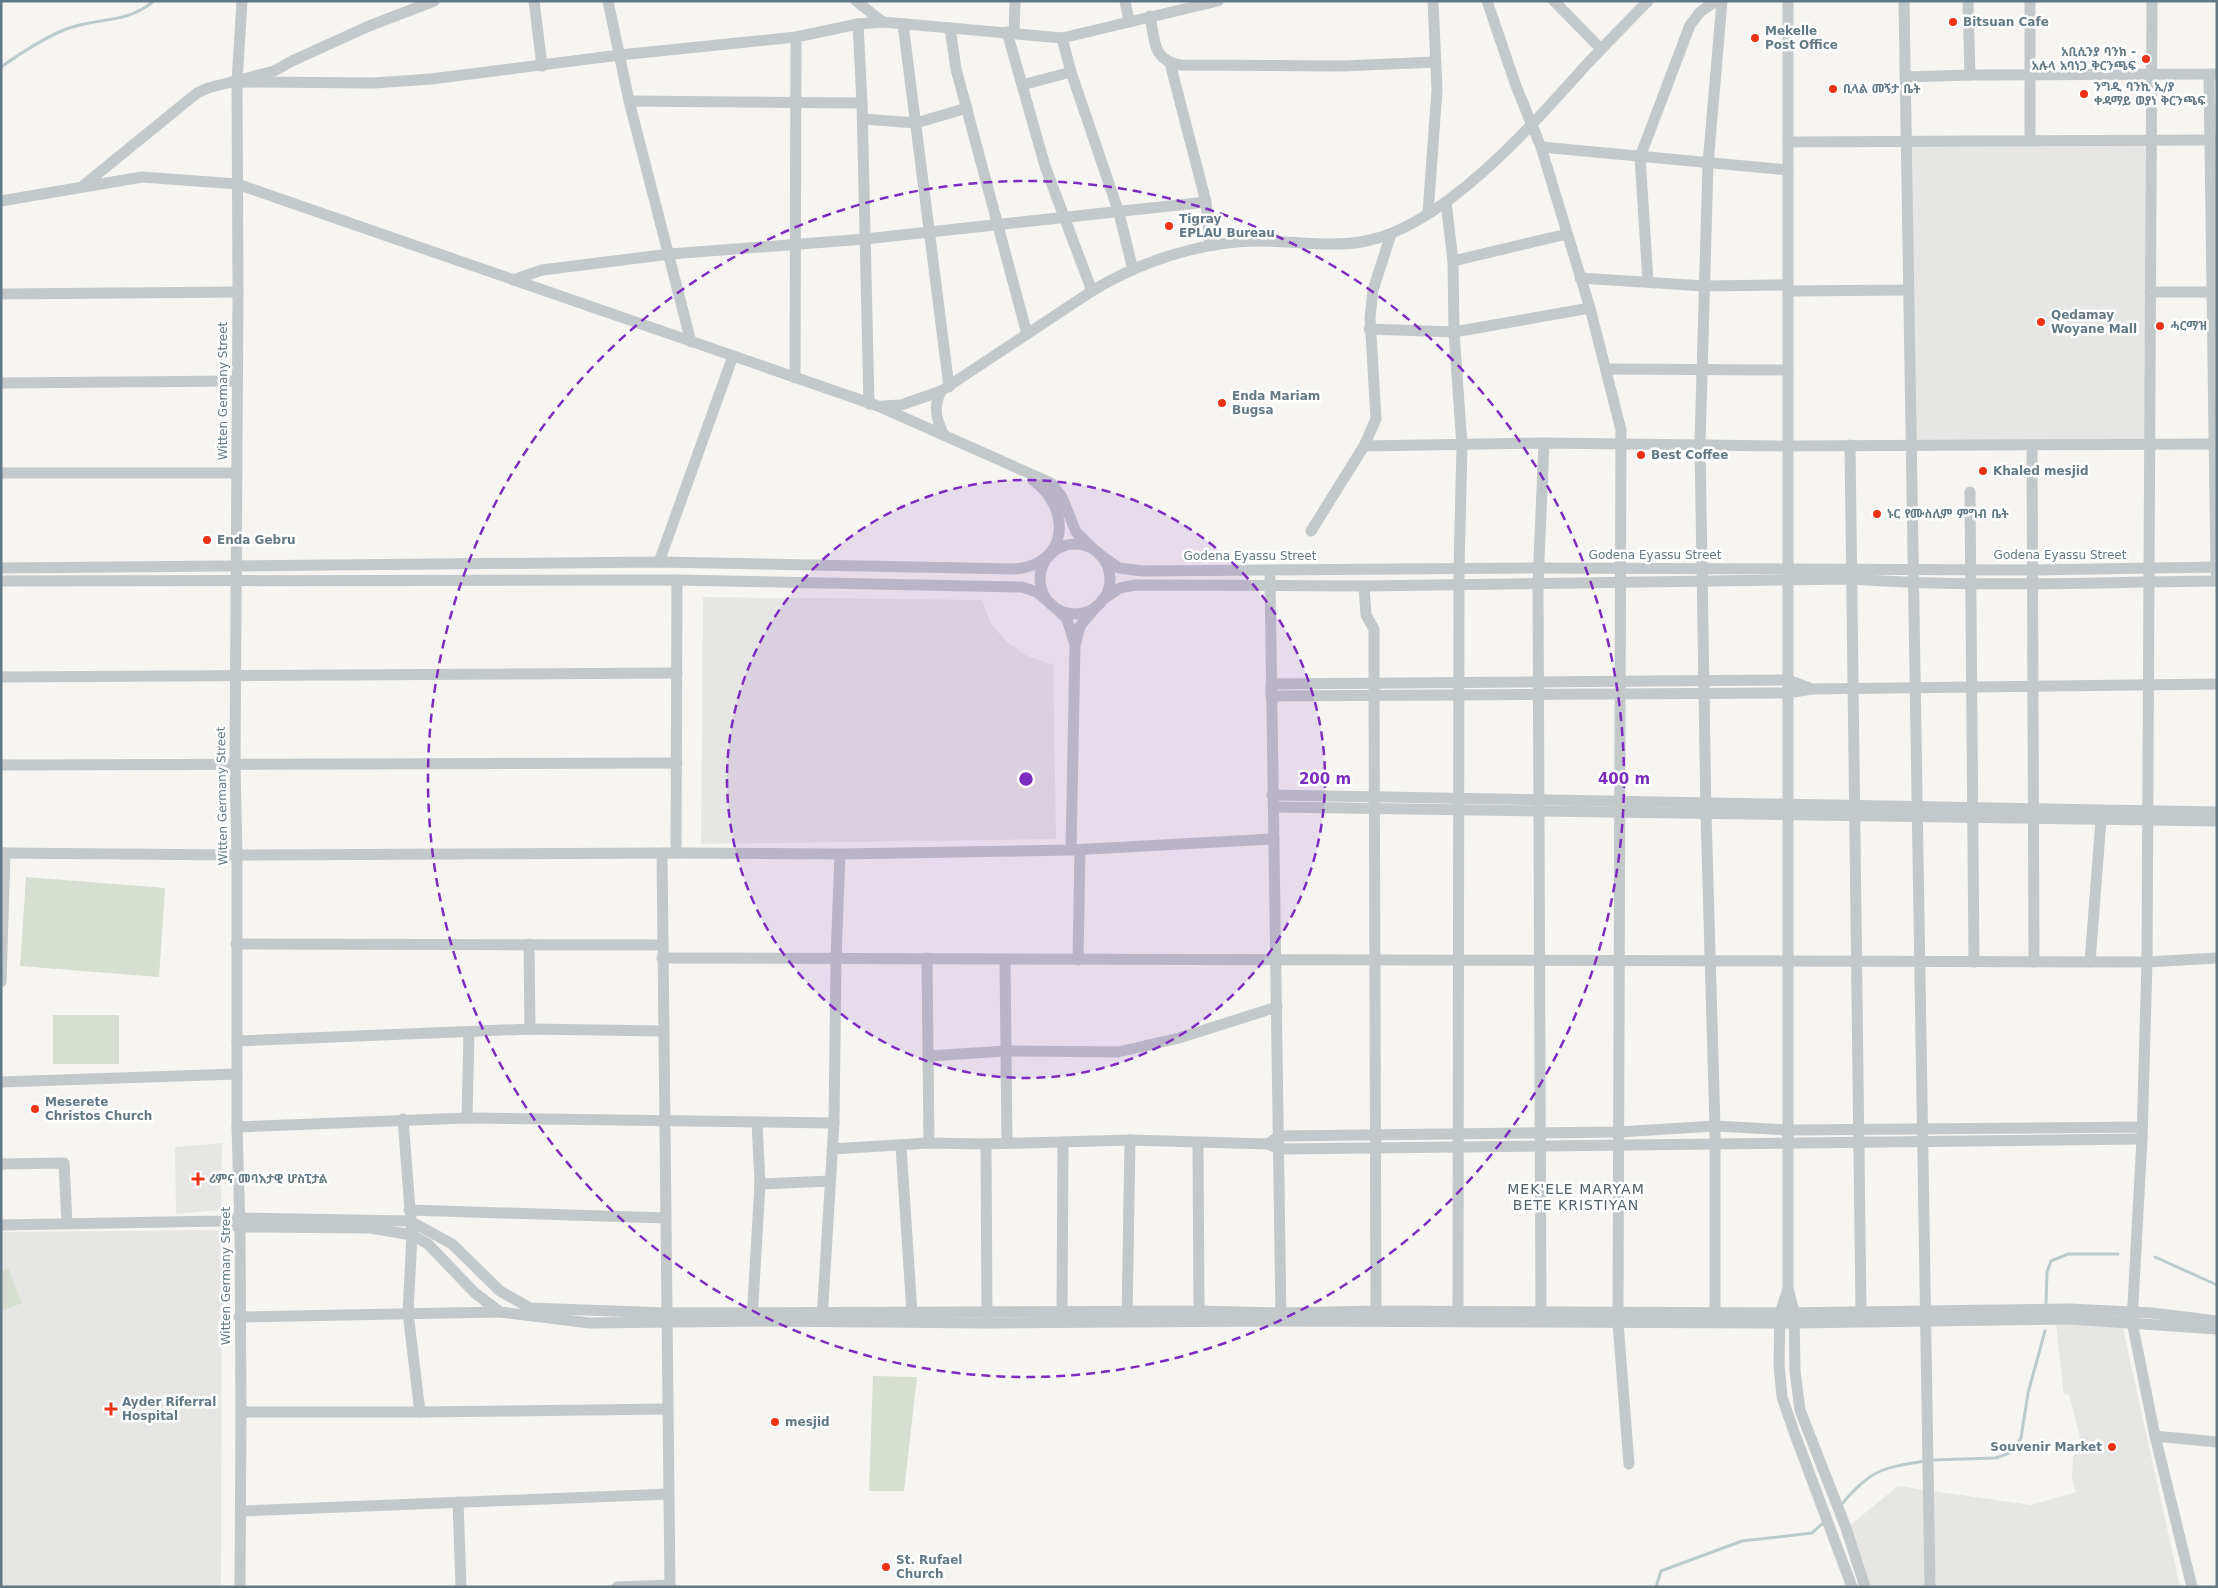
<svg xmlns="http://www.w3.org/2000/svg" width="2218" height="1588" viewBox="0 0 2218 1588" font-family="'DejaVu Sans','Noto Sans Ethiopic',sans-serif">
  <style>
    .built { fill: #e6e7e5 }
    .green { fill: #d7ded2 }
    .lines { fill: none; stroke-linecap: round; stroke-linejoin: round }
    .stream { stroke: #bbcacd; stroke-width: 3 }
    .minor { stroke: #c3c8ca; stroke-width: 11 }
    .ring { fill: none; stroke: #7b2cbf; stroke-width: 2.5; stroke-dasharray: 9 6 }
    .poi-dot { fill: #f03217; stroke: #fff; stroke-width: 2 }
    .labels { text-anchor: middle; stroke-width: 5; stroke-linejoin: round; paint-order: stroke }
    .poi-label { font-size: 12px; font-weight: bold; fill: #627985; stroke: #fff; text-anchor: start }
    .street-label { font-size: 12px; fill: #627985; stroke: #fff }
    .neighbourhood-label { font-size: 14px; letter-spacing: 1px; fill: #51616a; stroke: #fff }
    .centre { fill: #7b2cbf; stroke: #fff; stroke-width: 2.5 }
    .ring-label { font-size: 15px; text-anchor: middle; font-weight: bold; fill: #7b2cbf; stroke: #fff; stroke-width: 5; stroke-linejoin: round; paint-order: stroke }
  </style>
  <rect width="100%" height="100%" fill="#f6f5f2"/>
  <g class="built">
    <polygon points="2145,143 2147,440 1914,440 1912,144"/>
    <polygon points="703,597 982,600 991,624 1007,642 1027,656 1053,665 1056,839 701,844"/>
    <polygon points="222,1143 221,1210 176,1214 175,1147"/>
    <polygon points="222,1230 221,1587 1,1587 1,1232"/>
    <polygon points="2106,1323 2123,1328 2180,1587 1869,1587 1849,1526 1898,1486 2031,1505 2076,1492 2072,1479 2073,1458 2080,1437 2069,1394 2064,1395 2056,1325"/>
  </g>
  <g class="green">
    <polygon points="26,877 165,888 159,977 20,966"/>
    <rect x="53" y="1015" width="66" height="49"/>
    <polygon points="8,1268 22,1303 1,1311 1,1271"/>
    <polygon points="873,1376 917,1377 904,1491 869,1491"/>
  </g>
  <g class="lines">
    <g class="stream">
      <path d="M1,67C21,53 42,39 64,30C97,16 123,26 154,1"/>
      <polyline points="2155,1257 2217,1285"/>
      <polyline points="2046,1303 2047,1272 2051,1261 2068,1254 2118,1254"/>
      <polyline points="1931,1460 1996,1458 2012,1452 2021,1438 2028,1393 2045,1331"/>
      <path d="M1841,1505C1871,1470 1880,1468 1925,1461"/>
      <polyline points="1656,1587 1661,1571 1742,1541 1812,1533 1824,1522"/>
    </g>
    <g class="minor">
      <polyline points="534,1 542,66"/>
      <polyline points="608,1 629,101 691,342"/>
      <polyline points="856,1 883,22"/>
      <polyline points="1125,1 1129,21"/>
      <polyline points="1487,1 1516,86 1541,147 1590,308 1621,430 1618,1323 1629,1464"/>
      <polyline points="1554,1 1601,49"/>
      <polyline points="1788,1 1788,1288 1794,1312 1795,1371 1800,1410 1846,1528 1865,1587"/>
      <polyline points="1904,1 1930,1587"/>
      <polyline points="1968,1 1970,75"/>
      <polyline points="2152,1 2147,962 2142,1139 2132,1322 2155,1436 2192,1587"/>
      <path d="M1150,16C1155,40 1152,60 1180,65L1342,66L1436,62"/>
      <polyline points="858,24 862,103 869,404"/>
      <polyline points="903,24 949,387"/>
      <polyline points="950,28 956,69 1027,334"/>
      <polyline points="1007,32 1045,166 1092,291"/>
      <polyline points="1014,33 1015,1"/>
      <polyline points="1062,38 1071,72 1119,213 1133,270"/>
      <polyline points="1170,63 1206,202 1210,244"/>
      <polyline points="2209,75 2216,573"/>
      <polyline points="1905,77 1970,75 2215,74"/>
      <polyline points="237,82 374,83 431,79 620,55 796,37 858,24 883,22 1062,38 1218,1"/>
      <polyline points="1022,85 1071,72"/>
      <polyline points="629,101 862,103"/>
      <polyline points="863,119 916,123 967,108"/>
      <polyline points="2030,141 2030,1"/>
      <polyline points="1788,142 2217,140"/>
      <polyline points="1541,147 1788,170"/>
      <polyline points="84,185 197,93 208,88 274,71 292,61 369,26 434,1"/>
      <polyline points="1,201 142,177 237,184 878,406 1051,483 1062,497 1076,532 1093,549"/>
      <polyline points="1446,202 1453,261 1454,332 1462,446 1459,569 1458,1320"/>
      <polyline points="1428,213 1437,90 1433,1"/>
      <polyline points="1453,261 1567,234"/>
      <polyline points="1580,278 1704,286 1788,285"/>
      <polyline points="513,280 542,270 670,254 865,239 1206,202"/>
      <polyline points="1648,281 1640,157 1690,25 1700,12 1716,1"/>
      <polyline points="1788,291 1908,290"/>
      <polyline points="2150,292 2217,292"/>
      <polyline points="1,294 238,292"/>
      <polyline points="1369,329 1454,332 1590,308"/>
      <polyline points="1607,369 1788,370"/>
      <polyline points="795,378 796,37"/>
      <polyline points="1,383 237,381"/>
      <path d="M941,391C933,407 936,419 944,435"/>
      <path d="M882,406L901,405L941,391L1092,291C1141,261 1202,241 1260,241C1294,241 1332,248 1366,241C1446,225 1534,123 1587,64C1607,43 1627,22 1648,1"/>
      <polyline points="1850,445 1861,1311"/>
      <polyline points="2032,445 2034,962"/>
      <polyline points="1364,446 1544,443 1788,446 2217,444"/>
      <polyline points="1,473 236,473"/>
      <polyline points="1970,492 1974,962"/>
      <polyline points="1311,531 1364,446 1376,419 1370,317 1373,290 1391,234"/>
      <circle cx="1075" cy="579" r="35"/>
      <polyline points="1099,554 1119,568 1143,571 1539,568 2032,570 2217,567"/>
      <polyline points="659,562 733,356"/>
      <path d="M1,568L659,562L1015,569C1069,564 1072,509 1033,480"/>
      <polyline points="1270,578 1281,1319"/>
      <polyline points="1,581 677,580 1022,587 1037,592 1051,604"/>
      <polyline points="1364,586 1366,615 1374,629 1374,683 1376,1317"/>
      <path d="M1102,600L1120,588L1135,585L1364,586L1852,579C1973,588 2095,582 2217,581"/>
      <polyline points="1058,610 1067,619 1074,642"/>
      <polyline points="1,677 677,673"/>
      <polyline points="1812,689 1788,680 1271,684 1271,696 1788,693 1812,689 2217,684"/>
      <polyline points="1,765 677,763"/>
      <polyline points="1272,795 2217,812"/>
      <polyline points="1273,807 2217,821"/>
      <polyline points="1071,850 1075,646 1080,626 1097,606"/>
      <polyline points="1,853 237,855 676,853 840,854 1071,850 1274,839"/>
      <polyline points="662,853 670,1587"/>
      <polyline points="676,853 677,580"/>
      <polyline points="236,944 662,945"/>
      <polyline points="529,944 530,1029"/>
      <polyline points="662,958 2147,962 2217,958"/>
      <polyline points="927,958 929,1143"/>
      <polyline points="1005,959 1007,1143"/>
      <polyline points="1078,960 1080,850"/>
      <polyline points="2090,962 2101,820"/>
      <polyline points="1,982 5,853"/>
      <polyline points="237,1041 530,1029 663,1031"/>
      <polyline points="928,1056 1006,1051 1118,1052 1179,1038 1277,1007"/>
      <polyline points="1,1082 237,1074"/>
      <polyline points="467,1118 469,1032"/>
      <polyline points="403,1119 412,1235 408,1313 420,1412"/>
      <polyline points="237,1127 467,1118 834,1123"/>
      <polyline points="1198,1143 1199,1311"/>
      <polyline points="986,1144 987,1319"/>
      <polyline points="1268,1144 1279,1136 1619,1132 1715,1126 1788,1130 2142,1127"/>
      <polyline points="901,1146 912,1313"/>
      <polyline points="832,1149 929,1143 986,1144 1130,1140 1268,1144 1279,1149 2142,1139"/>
      <polyline points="1,1164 64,1163 67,1224"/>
      <polyline points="760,1184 830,1181"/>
      <polyline points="409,1210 666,1218"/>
      <polyline points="223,1222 240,1227 371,1228 412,1235 428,1244 475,1293 500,1312 590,1323 760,1321 987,1323 1281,1321 1795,1323 2069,1319 2217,1329"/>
      <polyline points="1,1225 221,1221 240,1218 410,1221 452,1244 500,1291 530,1308 667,1313 1199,1311 1282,1313 1376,1311 1780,1313 2069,1309 2152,1313 2217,1321"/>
      <polyline points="1788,1289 1780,1313 1779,1365 1782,1397 1794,1432 1852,1587"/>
      <polyline points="1541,1312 1538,583 1544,443"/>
      <polyline points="1062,1313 1063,1142"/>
      <polyline points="239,1317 500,1312"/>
      <polyline points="1715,1319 1715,1126 1706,814 1700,444 1708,164 1722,1"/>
      <polyline points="752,1320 760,1184 757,1122"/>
      <polyline points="822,1320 834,1123 836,958 840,854"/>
      <polyline points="1127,1320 1130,1140"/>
      <polyline points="241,1412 420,1412 668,1409"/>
      <polyline points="2155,1436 2217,1442"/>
      <polyline points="458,1502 461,1587"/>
      <polyline points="241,1511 669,1494"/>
      <polyline points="240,1587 241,1412 240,1227 237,1127 237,855 235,764 238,292 237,82 242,1"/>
      <polyline points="617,1587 670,1585"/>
    </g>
  </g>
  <circle cx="1026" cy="779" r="299" fill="#7b2cbf" fill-opacity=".12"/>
  <g class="ring">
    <circle cx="1026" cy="779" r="299"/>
    <circle cx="1026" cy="779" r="598"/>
  </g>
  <g class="poi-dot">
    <circle cx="1953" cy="22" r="5"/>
    <circle cx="1755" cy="38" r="5"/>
    <circle cx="2146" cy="59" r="5"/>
    <circle cx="1833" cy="89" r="5"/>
    <circle cx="2084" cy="94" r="5"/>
    <circle cx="1169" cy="226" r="5"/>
    <circle cx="2041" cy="322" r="5"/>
    <circle cx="2160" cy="326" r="5"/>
    <circle cx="1222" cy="403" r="5"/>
    <circle cx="1641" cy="455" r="5"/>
    <circle cx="1983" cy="471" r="5"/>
    <circle cx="1877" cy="514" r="5"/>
    <circle cx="207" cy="540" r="5"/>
    <circle cx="35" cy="1109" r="5"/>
    <path d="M195.5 1171.5h5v5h5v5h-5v5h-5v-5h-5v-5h5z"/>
    <path d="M108.5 1401.5h5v5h5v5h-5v5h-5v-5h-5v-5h5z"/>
    <circle cx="775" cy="1422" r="5"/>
    <circle cx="2112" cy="1447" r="5"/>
    <circle cx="886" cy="1567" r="5"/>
  </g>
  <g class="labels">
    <g class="poi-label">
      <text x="1963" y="26">Bitsuan Cafe</text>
      <text x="1765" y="35">Mekelle<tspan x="1765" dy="14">Post Office</tspan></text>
      <text x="2136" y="56" text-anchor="end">አቢሲንያ ባንክ -<tspan x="2136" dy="14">አሉላ አባነጋ ቅርንጫፍ</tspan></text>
      <text x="2094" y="91">ንግዲ ባንኪ ኢ/ያ<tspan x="2094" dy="14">ቀዳማይ ወያነ ቅርንጫፍ</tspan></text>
      <text x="1843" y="93">ቢላል መኝታ ቤት</text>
      <text x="1179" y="223">Tigray<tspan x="1179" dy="14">EPLAU Bureau</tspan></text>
      <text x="2051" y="319">Qedamay<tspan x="2051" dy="14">Woyane Mall</tspan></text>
      <text x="2170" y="330">ሓርማዝ</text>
      <text x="1232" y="400">Enda Mariam<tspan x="1232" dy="14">Bugsa</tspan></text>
      <text x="1651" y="459">Best Coffee</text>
      <text x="1993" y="475">Khaled mesjid</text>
      <text x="1887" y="518">ኑር የሙስሊም ምግብ ቤት</text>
      <text x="217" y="544">Enda Gebru</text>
      <text x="45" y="1106">Meserete<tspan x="45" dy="14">Christos Church</tspan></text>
      <text x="209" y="1183">ሪምና መባእታዊ ሆስፒታል</text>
      <text x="122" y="1406">Ayder Riferral<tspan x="122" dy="14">Hospital</tspan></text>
      <text x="785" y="1426">mesjid</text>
      <text x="2102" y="1451" text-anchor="end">Souvenir Market</text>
      <text x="896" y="1564">St. Rufael<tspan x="896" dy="14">Church</tspan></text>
    </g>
    <g class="street-label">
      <text transform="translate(223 391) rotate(-90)" y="4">Witten Germany Street</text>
      <text x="1655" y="559">Godena Eyassu Street</text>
      <text x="2060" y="559">Godena Eyassu Street</text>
      <text x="1250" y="560">Godena Eyassu Street</text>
      <text transform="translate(222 796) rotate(-91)" y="4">Witten Germany Street</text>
      <text transform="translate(226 1276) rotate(-90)" y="4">Witten Germany Street</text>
    </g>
    <g class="neighbourhood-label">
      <text x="1576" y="1194">MEK'ELE MARYAM<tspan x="1576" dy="16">BETE KRISTIYAN</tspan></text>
    </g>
  </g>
  <circle cx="1026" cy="779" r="8" class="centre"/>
  <g class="ring-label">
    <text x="1325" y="784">200 m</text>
    <text x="1624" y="784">400 m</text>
  </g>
  <rect width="2218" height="1588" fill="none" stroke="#627985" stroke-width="5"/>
</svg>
